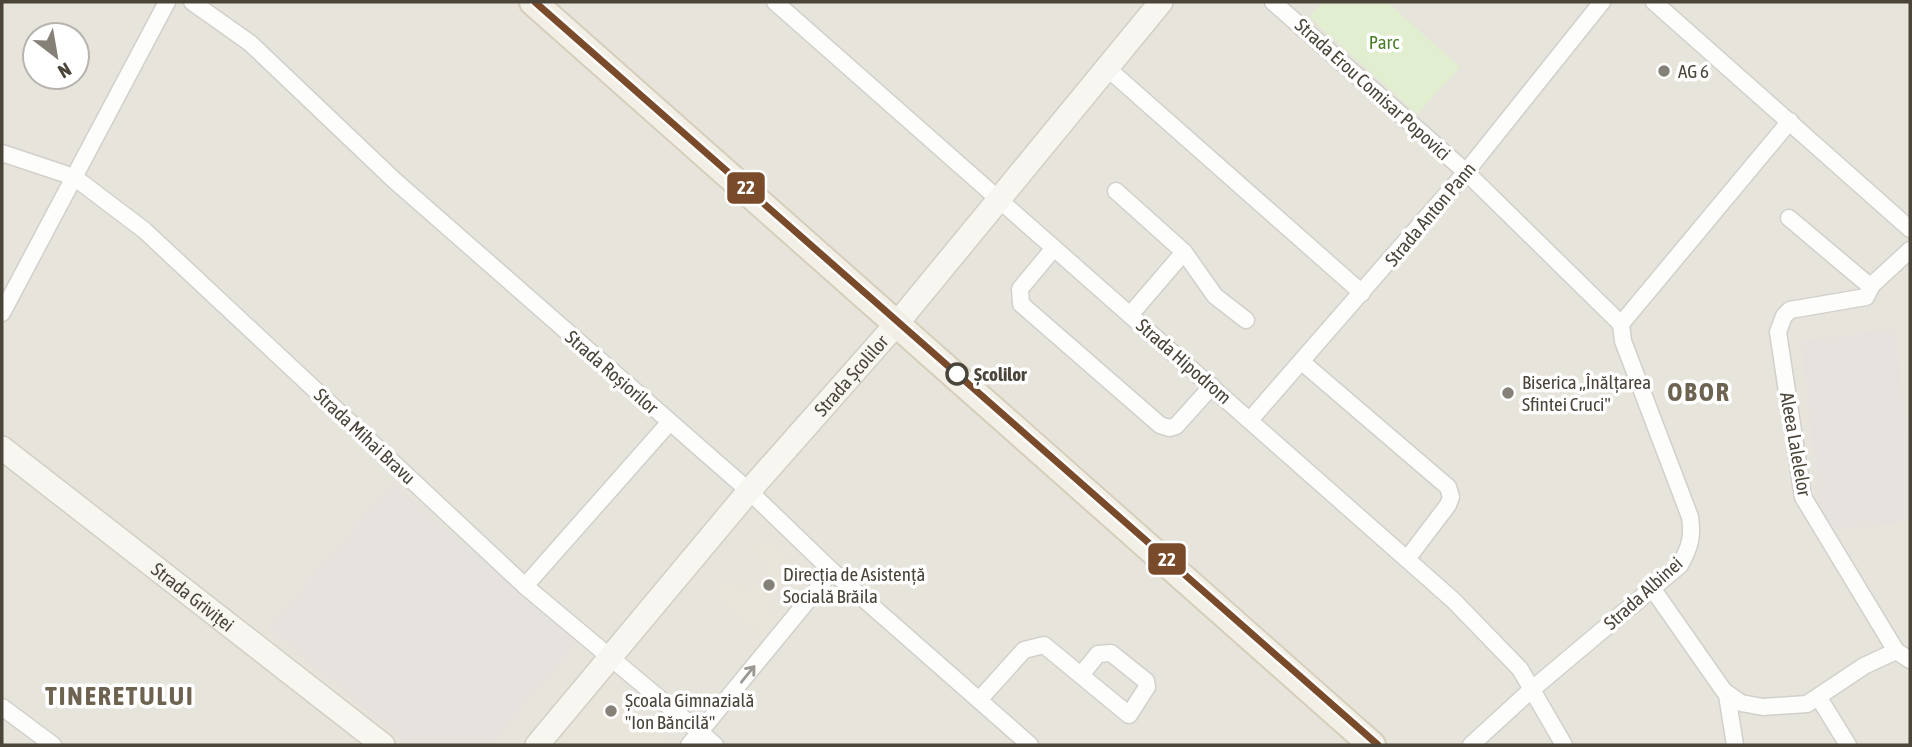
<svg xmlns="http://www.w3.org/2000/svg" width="1912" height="747" viewBox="0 0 1912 747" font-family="'Asap Condensed',sans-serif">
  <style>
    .residential { fill: #e7e4dc; fill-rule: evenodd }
    .industrial { fill: #e6e2de }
    .education { fill: #eae5da }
    .green { fill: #e1eecf }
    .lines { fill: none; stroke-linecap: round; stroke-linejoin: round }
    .street-casing { stroke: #d2d0cb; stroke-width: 19 }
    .secondary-casing { stroke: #d3cfc5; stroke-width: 26 }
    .primary-casing { stroke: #d6cebb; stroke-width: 30 }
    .street { stroke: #fdfdfc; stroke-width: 16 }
    .secondary { stroke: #f7f6f1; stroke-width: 23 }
    .primary { stroke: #f2efe6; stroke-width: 26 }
    .tram-1-casing { stroke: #fff; stroke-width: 12 }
    .tram-1 { stroke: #7a4b2a; stroke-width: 7 }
    .oneway { stroke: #9b9791 }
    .poi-dot { fill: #868178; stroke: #fff; stroke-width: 2.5 }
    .stop-dot { fill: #fff; stroke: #4b4439; stroke-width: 3.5 }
    .labels { text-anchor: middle; stroke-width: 7; stroke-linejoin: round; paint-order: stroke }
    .park-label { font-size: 19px; fill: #4a7f2a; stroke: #fff }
    .poi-label { font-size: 19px; fill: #4b4439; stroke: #fff; text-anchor: start }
    .street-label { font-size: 19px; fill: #4b4439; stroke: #fff }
    .stop-label { font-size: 19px; font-weight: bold; fill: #4b4439; stroke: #fff; text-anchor: start }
    .district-label { font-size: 26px; font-weight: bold; letter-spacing: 2px; fill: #6e6250; stroke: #fff }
    .line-badge { stroke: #fff; stroke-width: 2.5 }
    .badge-label { font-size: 19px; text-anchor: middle; font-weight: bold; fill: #fff }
  </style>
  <rect width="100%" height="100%" fill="#f4f2ee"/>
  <path class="residential" d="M2,2H1910V745H2ZM35,35H77V77H35Z"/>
  <g class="industrial">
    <polygon points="1895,329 1910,457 1910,521 1823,532 1801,341"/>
    <polygon points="392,483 579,641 490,745 408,745 268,628"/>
  </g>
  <g class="education">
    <polygon points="762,538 807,575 795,589 785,581 764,608 778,619 764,636 713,595 727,577 748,593 770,566 752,551"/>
    <polygon points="607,684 670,738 664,745 555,745"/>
  </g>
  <polygon class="green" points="1323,2 1387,2 1460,67 1417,114 1309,17"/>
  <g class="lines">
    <defs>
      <g id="street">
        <polyline points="192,2 250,43 394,180 749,491 832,571 1030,745"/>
        <polyline points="775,2 1453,600 1520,669 1564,745"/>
        <polyline points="1273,2 1466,172 1621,324"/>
        <polyline points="1654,2 1910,229"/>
        <polyline points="1106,67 1362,293"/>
        <polyline points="2,153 74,177 144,230 525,586 715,745"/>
        <polyline points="1116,191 1184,252 1215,296 1246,320"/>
        <polyline points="1789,218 1871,287"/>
        <polyline points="1054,248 1020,289 1021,304 1160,425 1169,428 1176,426 1212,386"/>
        <polyline points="2,313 167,2"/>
        <polyline points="1130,315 1184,252"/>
        <polyline points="1302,362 1448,487 1451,497 1448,505 1407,559"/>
        <polyline points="1250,420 1466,172 1602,2"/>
        <polyline points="525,586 669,423"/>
        <polyline points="1652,588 1724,691 1741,703 1763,707 1807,704 1864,666 1896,651 1803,497 1778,332 1784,316 1790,310 1866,297 1872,285 1910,250"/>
        <polyline points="1896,651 1910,660"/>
        <polyline points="1727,695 1735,745"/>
        <polyline points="1819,698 1848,745"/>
        <polyline points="979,700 1024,650 1044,645 1129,715 1147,687 1146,681 1111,653 1098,654 1081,675"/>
        <polyline points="2,707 53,745"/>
        <polyline points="689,745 832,571"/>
        <path d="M1471,745L1530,691L1680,565C1690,547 1693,537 1690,517L1623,341L1621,324L1790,121"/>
      </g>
      <g id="secondary">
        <path id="s1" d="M2,448L383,745"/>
        <path id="s2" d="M537,745L749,491L899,321L1161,2"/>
      </g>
      <polyline id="primary" points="533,2 1372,745"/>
    </defs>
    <use href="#street" class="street-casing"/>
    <use href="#secondary" class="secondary-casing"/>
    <use href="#primary" class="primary-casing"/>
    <use href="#street" class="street"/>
    <use href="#secondary" class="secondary"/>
    <use href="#primary" class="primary"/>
    <defs>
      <polyline id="tram-1" points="535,2 1378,745"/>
    </defs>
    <use href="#tram-1" class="tram-1-casing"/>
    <use href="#tram-1" class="tram-1"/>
  </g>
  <defs><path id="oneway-shaft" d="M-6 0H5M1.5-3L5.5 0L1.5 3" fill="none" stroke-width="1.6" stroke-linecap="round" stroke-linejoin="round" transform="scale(1.75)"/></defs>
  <use class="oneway" href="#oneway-shaft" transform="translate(748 674) rotate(-51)"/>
  <g class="poi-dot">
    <circle cx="1664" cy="71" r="7"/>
    <circle cx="1508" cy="393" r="7"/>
    <circle cx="769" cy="585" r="7"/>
    <circle cx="611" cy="711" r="7"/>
  </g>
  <circle class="stop-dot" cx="957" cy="374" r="10"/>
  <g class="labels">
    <g class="park-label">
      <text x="1384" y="49">Parc</text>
    </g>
    <g class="poi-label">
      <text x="1678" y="78">AG 6</text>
      <text x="1522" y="389">Biserica „Înălțarea<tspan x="1522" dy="22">Sfintei Cruci"</tspan></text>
      <text x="783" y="581">Direcția de Asistență<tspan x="783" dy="22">Socială Brăila</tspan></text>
      <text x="625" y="707">Școala Gimnazială<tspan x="625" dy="22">"Ion Băncilă"</tspan></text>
    </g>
    <g class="street-label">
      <text transform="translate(1373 89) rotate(42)" y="7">Strada Erou Comisar Popovici</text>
      <text transform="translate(1430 214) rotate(-50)" y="7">Strada Anton Pann</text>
      <text transform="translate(1184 361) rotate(41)" y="7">Strada Hipodrom</text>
      <text transform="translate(612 372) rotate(41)" y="7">Strada Roșiorilor</text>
      <text dy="7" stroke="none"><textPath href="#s2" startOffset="485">Strada Școlilor</textPath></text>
      <text transform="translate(365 436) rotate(43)" y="7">Strada Mihai Bravu</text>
      <text transform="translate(1796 444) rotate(80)" y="7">Aleea Lalelelor</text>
      <text transform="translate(1643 593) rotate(-42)" y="7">Strada Albinei</text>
      <text dy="7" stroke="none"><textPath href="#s1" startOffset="242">Strada Griviței</textPath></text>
    </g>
    <g class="stop-label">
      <text x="974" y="381">Școlilor</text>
    </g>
    <g class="district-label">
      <text x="1699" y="401">OBOR</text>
      <text x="120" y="705">TINERETULUI</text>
    </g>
  </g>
  <g class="line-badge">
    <rect x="726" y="171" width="40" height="34" rx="7" fill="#7a4b2a"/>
    <rect x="1147" y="542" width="40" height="34" rx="7" fill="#7a4b2a"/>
  </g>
  <g class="badge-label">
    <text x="746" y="194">22</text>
    <text x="1167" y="566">22</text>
  </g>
  <rect width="1912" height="747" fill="none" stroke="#4b4439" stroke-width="7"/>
  <g transform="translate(56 56) rotate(149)"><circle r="33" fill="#ffffff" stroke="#b7b4b0" stroke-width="2"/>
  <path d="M0-5L12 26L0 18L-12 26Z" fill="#868178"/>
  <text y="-10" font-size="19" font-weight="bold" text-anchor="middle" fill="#4b4439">N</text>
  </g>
</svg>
